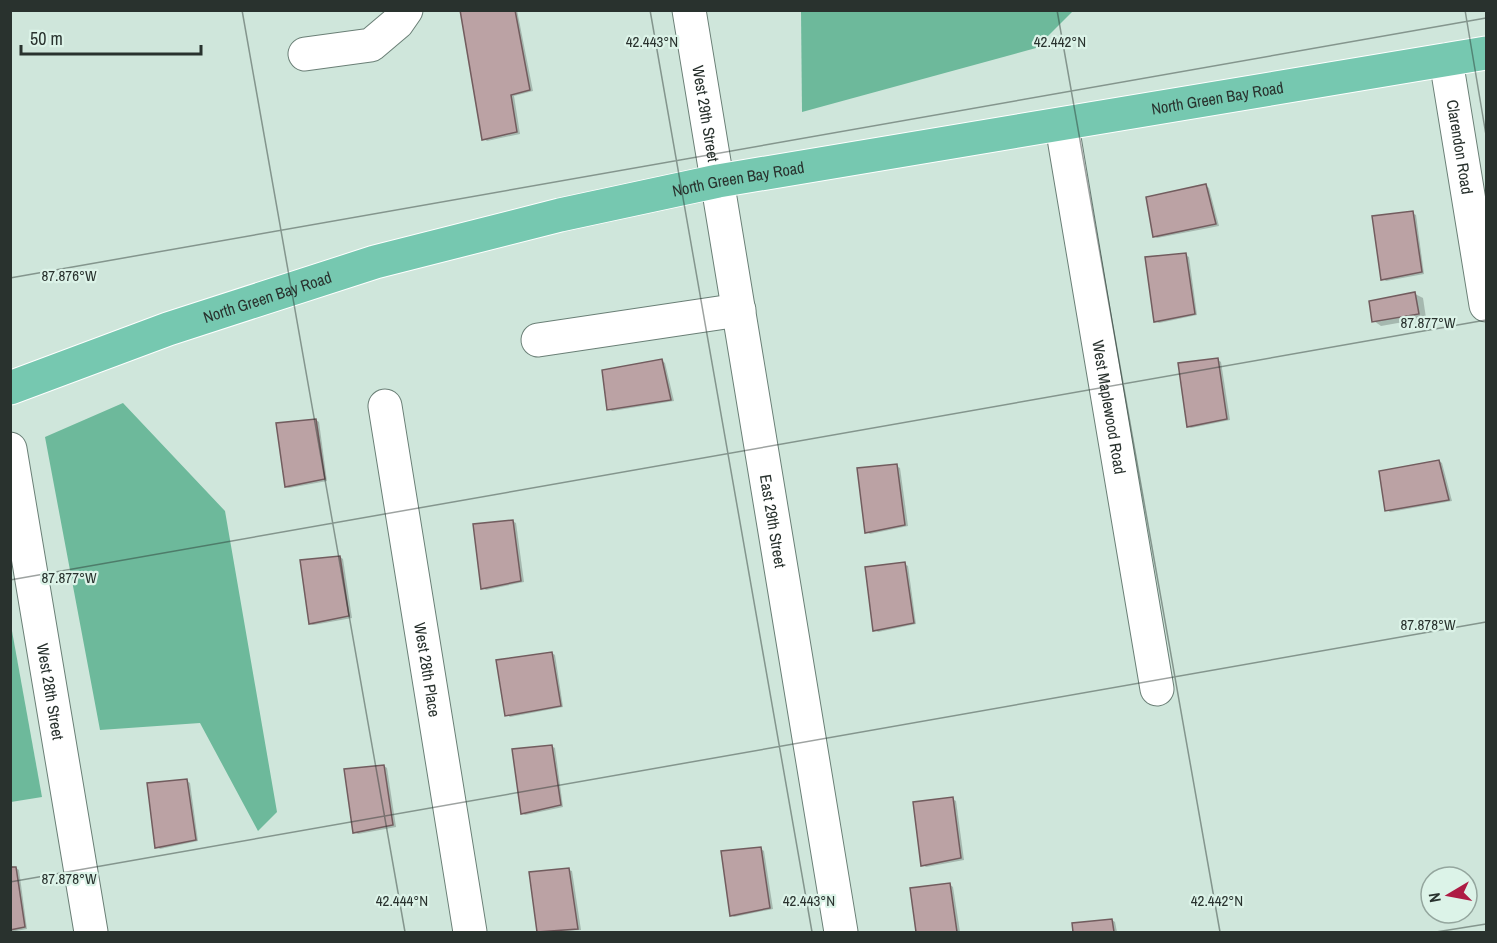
<svg xmlns="http://www.w3.org/2000/svg" width="1497" height="943" viewBox="0 0 1497 943" font-family="'Archivo Narrow',sans-serif">
  <style>
    .forest { fill: #6db99b }
    .shadow { fill: #0003 }
    .building { fill: #bba2a4; stroke: #725c5e; stroke-width: 1.5 }
    .lines { fill: none; stroke-linecap: round; stroke-linejoin: round }
    .minor-casing { stroke: #6a7f76; stroke-width: 35 }
    .major-casing { stroke: #fff; stroke-width: 35 }
    .minor { stroke: #fff; stroke-width: 33 }
    .major { stroke: #76c8b0; stroke-width: 33 }
    .ticks { fill: none; stroke: #29322e; stroke-width: 1.5; stroke-opacity: 0.45 }
    .labels { text-anchor: middle; stroke-width: 4.5; stroke-linejoin: round; paint-order: stroke }
    .street-label { font-size: 16px; fill: #29322e; stroke: #dcf3e8 }
    .ticks-label { font-size: 15px; text-anchor: middle; fill: #29322e; stroke: #dcf3e8; stroke-width: 4.5; stroke-linejoin: round; paint-order: stroke }
  </style>
  <rect width="100%" height="100%" fill="#cfe6db"/>
  <g class="forest">
    <polygon points="801,11 801,10 1073,11 1036,48 802,112"/>
    <polygon points="123,403 225,511 277,812 258,831 200,723 100,730 45,437"/>
    <polygon points="10,620 42,797 11,802 10,802"/>
  </g>
  <g class="shadow">
    <polygon points="462,10 517,10 533,91 514,96 520,134 487,141 484,139"/>
    <polygon points="1206,186 1209,188 1219,226 1157,238 1154,236"/>
    <polygon points="1412,213 1416,215 1424,274 1386,281 1383,279"/>
    <polygon points="1185,255 1189,257 1197,315 1159,323 1155,321"/>
    <polygon points="1415,294 1423,298 1426,318 1381,326 1374,321"/>
    <polygon points="1218,360 1221,362 1230,420 1191,428 1188,426"/>
    <polygon points="662,361 665,363 674,401 612,411 609,409"/>
    <polygon points="316,420 319,422 327,481 289,488 286,487"/>
    <polygon points="1439,461 1442,463 1452,501 1390,512 1387,510"/>
    <polygon points="896,466 900,468 908,526 870,534 867,532"/>
    <polygon points="512,521 516,523 524,582 486,590 483,588"/>
    <polygon points="340,557 343,559 352,618 313,625 310,624"/>
    <polygon points="904,564 908,566 916,624 878,632 875,630"/>
    <polygon points="552,653 555,655 563,707 510,717 507,715"/>
    <polygon points="551,746 555,748 563,807 525,815 522,813"/>
    <polygon points="384,766 387,768 396,827 358,834 354,832"/>
    <polygon points="187,781 190,783 198,841 160,849 157,847"/>
    <polygon points="952,799 956,801 964,860 926,867 923,865"/>
    <polygon points="761,849 764,851 773,909 734,917 731,915"/>
    <polygon points="16,868 19,870 27,929 10,932 10,869"/>
    <polygon points="569,870 572,871 581,930 539,932 531,873"/>
    <polygon points="950,885 953,887 960,932 918,932 912,889"/>
    <polygon points="1112,920 1115,922 1117,932 1075,932 1074,925"/>
  </g>
  <g class="building">
    <polygon points="460,10 515,10 530,90 511,95 517,132 482,140"/>
    <polygon points="1206,184 1216,224 1153,237 1146,197"/>
    <polygon points="1413,211 1422,272 1381,280 1372,216"/>
    <polygon points="1186,253 1195,314 1154,322 1145,257"/>
    <polygon points="1415,292 1419,314 1372,322 1369,301"/>
    <polygon points="1218,358 1227,419 1187,427 1178,363"/>
    <polygon points="662,359 671,400 607,410 602,370"/>
    <polygon points="316,419 325,479 285,487 276,423"/>
    <polygon points="1439,460 1449,500 1385,511 1379,471"/>
    <polygon points="897,464 905,525 865,533 857,468"/>
    <polygon points="513,520 521,581 481,589 473,524"/>
    <polygon points="340,556 349,616 309,624 300,560"/>
    <polygon points="905,562 914,623 873,631 865,567"/>
    <polygon points="552,652 561,706 505,716 496,660"/>
    <polygon points="552,745 561,805 521,814 512,749"/>
    <polygon points="384,765 393,825 353,833 344,769"/>
    <polygon points="187,779 196,840 155,848 147,783"/>
    <polygon points="953,797 961,858 921,866 913,802"/>
    <polygon points="761,847 770,908 730,916 721,851"/>
    <polygon points="10,867 16,867 25,927 10,930"/>
    <polygon points="569,868 578,929 537,932 529,872"/>
    <polygon points="950,883 957,932 916,932 910,888"/>
    <polygon points="1112,919 1114,932 1073,932 1072,923"/>
  </g>
  <g class="lines">
    <defs>
      <g id="minor">
        <path id="s1" d="M689,10L841,932"/>
        <polyline points="305,54 371,45 397,23 406,10"/>
        <path id="s2" d="M1446,60L1486,305"/>
        <path id="s3" d="M1062,126L1157,689"/>
        <polyline points="538,340 739,310"/>
        <path id="s4" d="M385,406L470,932"/>
        <path id="s5" d="M10,449L91,932"/>
      </g>
      <g id="major">
        <path id="s6" d="M10,388L168,329L375,262L560,215L718,181L1486,53"/>
      </g>
    </defs>
    <use href="#minor" class="minor-casing"/>
    <use href="#major" class="major-casing"/>
    <use href="#minor" class="minor"/>
    <use href="#major" class="major"/>
  </g>
  <path class="ticks" d="M242,10L405,932M650,10L812,932M1057,10L1220,932M1465,10L1486,135M10,278L1486,18M10,580L1486,320M10,882L1486,622M1436,932L1486,924"/>
  <g class="labels">
    <g class="street-label">
      <text dy="6" stroke="none"><textPath href="#s6" startOffset="1245">North Green Bay Road</textPath></text>
      <text dy="6" stroke="none"><textPath href="#s1" startOffset="105">West 29th Street</textPath></text>
      <text dy="6" stroke="none"><textPath href="#s2" startOffset="88">Clarendon Road</textPath></text>
      <text dy="6" stroke="none"><textPath href="#s6" startOffset="759">North Green Bay Road</textPath></text>
      <text dy="6" stroke="none"><textPath href="#s6" startOffset="273">North Green Bay Road</textPath></text>
      <text dy="6" stroke="none"><textPath href="#s3" startOffset="285">West Maplewood Road</textPath></text>
      <text dy="6" stroke="none"><textPath href="#s1" startOffset="518">East 29th Street</textPath></text>
      <text dy="6" stroke="none"><textPath href="#s4" startOffset="267">West 28th Place</textPath></text>
      <text dy="6" stroke="none"><textPath href="#s5" startOffset="246">West 28th Street</textPath></text>
    </g>
  </g>
  <g class="ticks-label">
    <text x="652" y="47">42.443°N</text>
    <text x="1060" y="47">42.442°N</text>
    <text x="69" y="281">87.876°W</text>
    <text x="1428" y="328">87.877°W</text>
    <text x="69" y="583">87.877°W</text>
    <text x="1428" y="630">87.878°W</text>
    <text x="69" y="884">87.878°W</text>
    <text x="402" y="906">42.444°N</text>
    <text x="809" y="906">42.443°N</text>
    <text x="1217" y="906">42.442°N</text>
  </g>
  <rect width="1497" height="943" fill="none" stroke="#29322e" stroke-width="24"/>
  <g transform="translate(1449 895) rotate(260)"><circle r="28" fill="#dcf3e8" stroke="#94a69e" stroke-width="1.5"/>
  <path d="M0-4.5L10 22L0 15L-10 22Z" fill="#ae1b44"/>
  <text y="-9" font-size="16" font-weight="bold" text-anchor="middle" fill="#29322e">N</text>
  </g>
  <path d="M21 45v9h180v-9" fill="none" stroke="#29322e" stroke-width="3"/>
  <text x="30" y="45" font-size="18" fill="#29322e" stroke="#dcf3e8" stroke-width="4.5" paint-order="stroke">50 m</text>
</svg>
